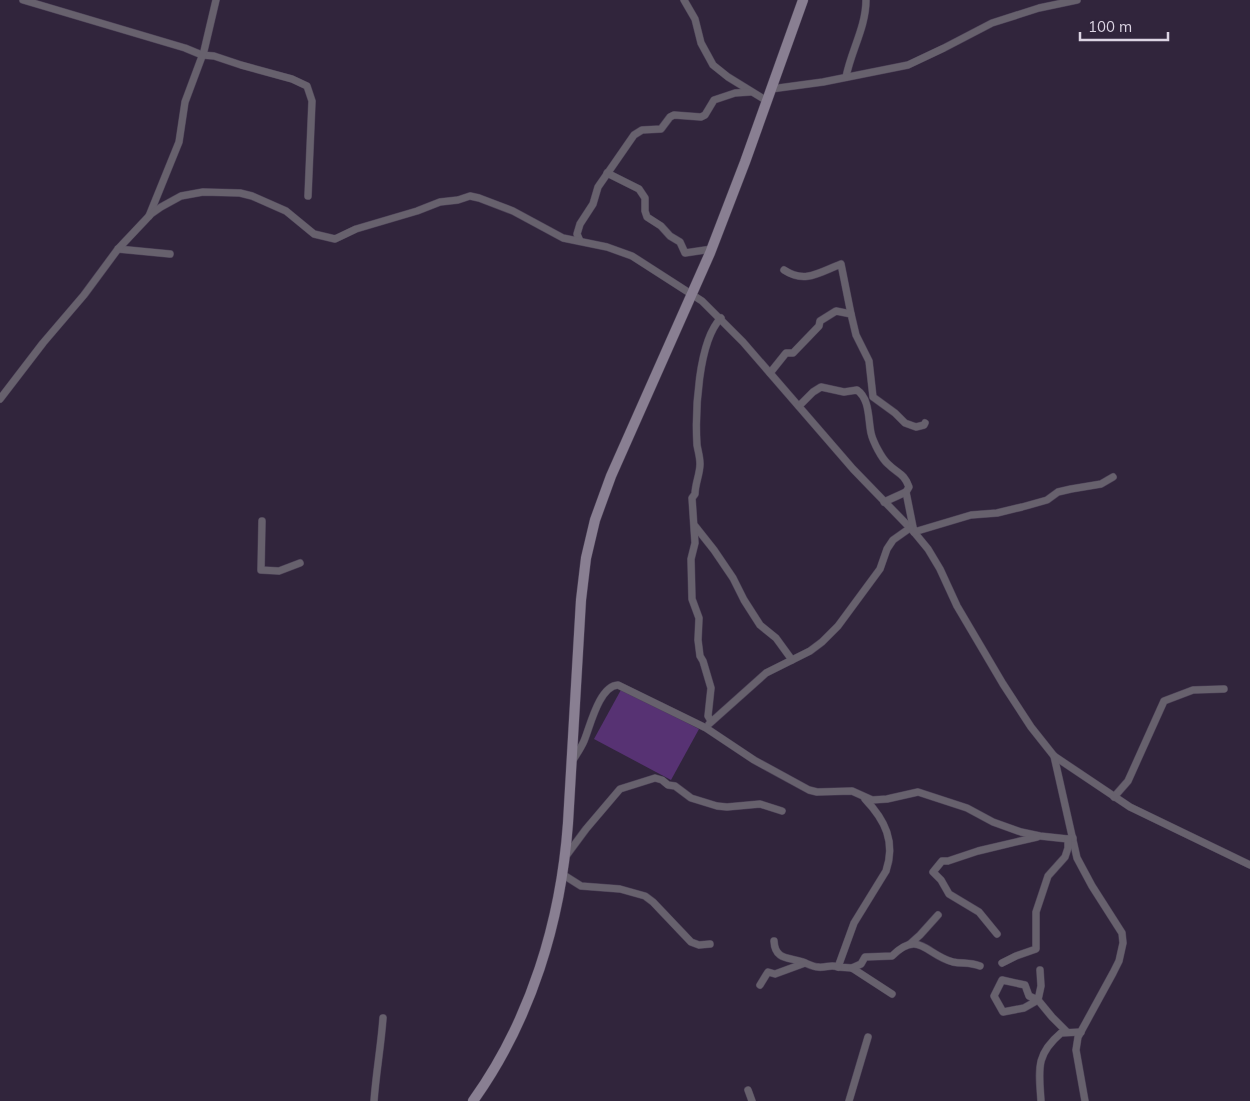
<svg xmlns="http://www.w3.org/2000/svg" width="1250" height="1101" viewBox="0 0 1250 1101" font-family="Mulish,sans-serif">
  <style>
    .green { fill: #573273 }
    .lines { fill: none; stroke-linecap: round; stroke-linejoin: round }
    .street-casing { stroke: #4c4157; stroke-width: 8 }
    .secondary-casing { stroke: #4c4157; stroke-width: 11 }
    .street { stroke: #67616d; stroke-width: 7 }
    .secondary { stroke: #897f92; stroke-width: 10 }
  </style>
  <rect width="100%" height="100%" fill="#31253c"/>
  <polygon class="green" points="622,688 699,729 671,780 594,739"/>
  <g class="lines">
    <defs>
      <g id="street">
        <polyline points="23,0 185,48 202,55 214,56 241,65 292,79 307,86 312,101 308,196"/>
        <polyline points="684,0 695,19 701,43 713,65 728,77 767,101"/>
        <path d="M846,77C851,51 866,27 866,0"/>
        <polyline points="771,89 823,82 908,65 944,48 992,23 1039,8 1077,0"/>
        <polyline points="607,173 639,189 645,198 645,211 647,217 661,226 670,236 680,242 685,253 712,249"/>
        <polyline points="149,216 179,142 185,102 204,51 216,0"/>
        <polyline points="580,241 577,234 580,224 593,204 598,187 634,135 642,130 661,129 670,117 674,115 701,117 705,115 714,100 735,93 750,92"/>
        <polyline points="118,249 170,254"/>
        <path d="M784,270C805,284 820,272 841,264L851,314"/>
        <polyline points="770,373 786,353 793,353 819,326 820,321 836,311 851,314 856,335 869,361 873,397 895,413 905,423 916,427 924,425 925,423"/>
        <polyline points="0,399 43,343 84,295 118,249 151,214 161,207 181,196 203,192 240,193 252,196 286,211 314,234 335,239 356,229 417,211 440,202 458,200 470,196 479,198 513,211 563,238 607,247 632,256 702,301 743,342 853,469 914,532 928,549 940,569 957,606 1003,684 1031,727 1054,756 1130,807 1250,865"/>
        <path d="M799,406L813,392L821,387L844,392L857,390C870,399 868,419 871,433C873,442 882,459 888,464C898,474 904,473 909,487L906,492L884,502"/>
        <polyline points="906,492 914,532 971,515 997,513 1022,507 1047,500 1058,492 1071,489 1101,484 1113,477"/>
        <polyline points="262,521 261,570 279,571 300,563"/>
        <polyline points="695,526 714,550 733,578 744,600 760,625 776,638 792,660"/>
        <path d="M711,721L708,716L711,688L703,661L700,656L698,640L699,618L692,599L691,559L695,543L692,498L695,494C695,484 700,474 700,464C700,457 698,451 697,445C695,413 698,341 721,318"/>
        <polyline points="709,724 766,673 810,651 822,642 838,626 880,569 887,549 893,540 910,528"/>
        <polyline points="1054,756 1077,858 1092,886 1122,933 1123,943 1119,961 1113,973 1078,1037 1076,1050 1085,1101"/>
        <path d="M572,762C576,755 581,748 584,741C590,727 599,686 618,685L706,728L754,760L809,790L817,792L852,791L872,800L887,799L918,792L967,808L993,822L1021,832L1040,836L1068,839L1073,838"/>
        <polyline points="1114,797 1128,781 1164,701 1193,690 1224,689"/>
        <path d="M865,799C885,820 896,842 886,871L854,923L838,967L852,968L892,994"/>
        <polyline points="566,856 586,829 620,789 655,778 662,780 668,785 675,786 691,798 717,806 727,807 760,804 782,811"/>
        <polyline points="562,874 581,886 620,889 645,896 653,902 691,942 699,945 710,944"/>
        <polyline points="997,934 979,912 949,894 941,880 933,872 942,861 948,861 978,851 1037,837"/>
        <path d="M774,941C775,961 790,957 803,962C808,964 813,967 818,967C826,968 831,964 838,967"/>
        <polyline points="910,944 920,935 938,915"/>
        <polyline points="1002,963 1016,956 1036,949 1036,912 1048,876 1065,857 1068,848 1068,839"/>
        <path d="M852,968L861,964L865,957L892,956C919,929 926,955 953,962C963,964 969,962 980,966"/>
        <polyline points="1040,970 1041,986 1038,1000 1024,1008 1003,1012 994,996 1002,980 1025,985 1029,996 1038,1000 1052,1017 1067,1032"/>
        <polyline points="760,985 768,972 775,974 805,963"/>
        <polyline points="748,1090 752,1101"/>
        <path d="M374,1101C376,1073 381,1046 383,1018"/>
        <polyline points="849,1101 868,1037"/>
        <path d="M1041,1101C1039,1070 1035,1055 1061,1033L1081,1032"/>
      </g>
      <path id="secondary" d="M473,1101C531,1020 561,921 568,823L581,600L586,558L595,520L611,476L710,253L745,162L803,0"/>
    </defs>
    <use href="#street" class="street-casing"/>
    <use href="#secondary" class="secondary-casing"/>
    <use href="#street" class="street"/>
    <use href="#secondary" class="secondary"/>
  </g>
  <path d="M1080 32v8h88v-8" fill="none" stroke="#dcd4e3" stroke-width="2.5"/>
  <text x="1088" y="32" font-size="15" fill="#dcd4e3" stroke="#31253c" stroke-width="4" paint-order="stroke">100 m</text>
</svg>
